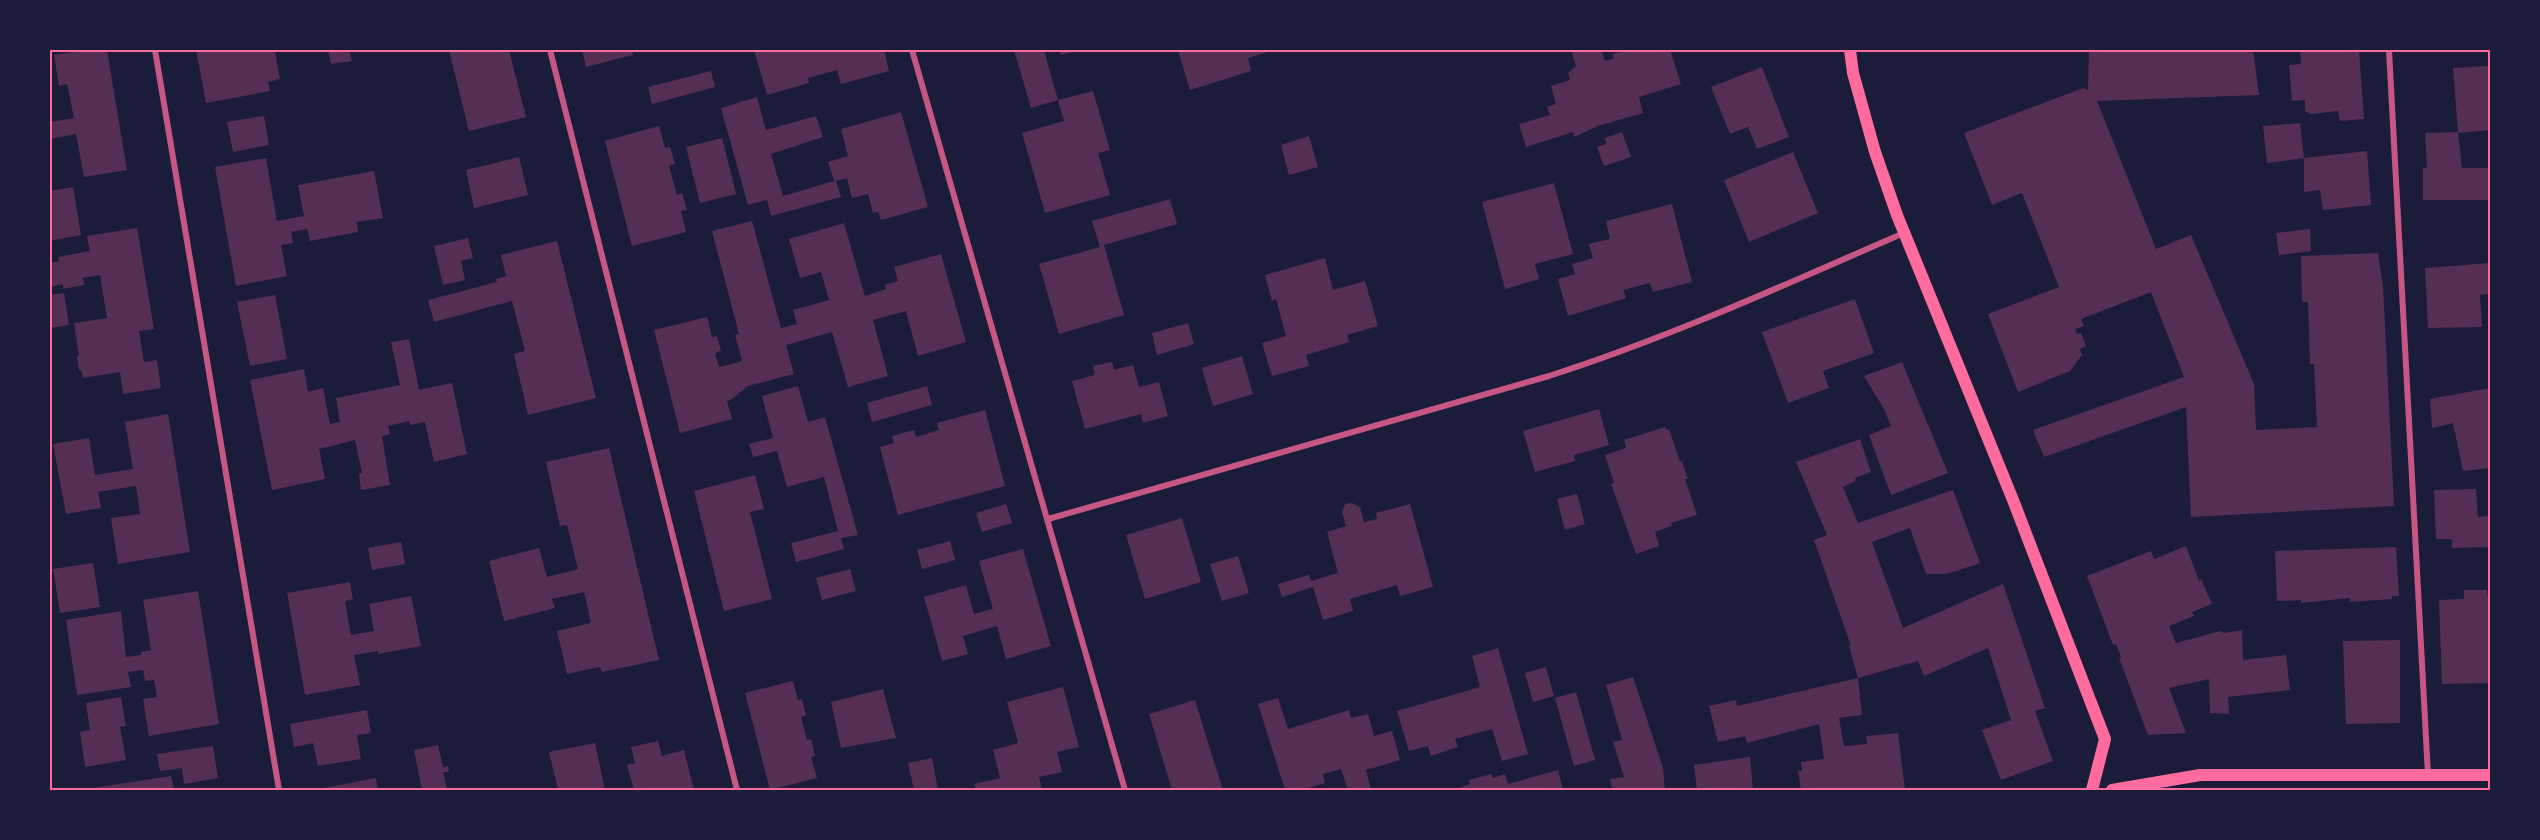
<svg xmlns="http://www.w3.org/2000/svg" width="2540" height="840" viewBox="0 0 2540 840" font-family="Arial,sans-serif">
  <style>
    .building { fill: #542f53 }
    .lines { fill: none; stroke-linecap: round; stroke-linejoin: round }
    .minor { stroke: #c65784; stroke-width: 6 }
    .secondary { stroke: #ff6b9d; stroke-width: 12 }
    .neatline { fill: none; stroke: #ff6b9d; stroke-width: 2 }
  </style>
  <rect width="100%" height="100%" fill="#1b1b3a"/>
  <g class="building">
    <polygon points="87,50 107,50 127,170 84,177 76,134 50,139 50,122 74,118 67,84 59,86 54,55"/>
    <polygon points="196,50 281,50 275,52 280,79 268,82 270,91 206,103"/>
    <polygon points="328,50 349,50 352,61 331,64"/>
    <polygon points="449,50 509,50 526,117 469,131"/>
    <polygon points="582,50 632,50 633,55 586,67"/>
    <polygon points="754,50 884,50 889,71 841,84 837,70 808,78 809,83 767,95"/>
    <polygon points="1014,50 1044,50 1058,100 1093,91 1110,150 1098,153 1110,195 1045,213 1022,133 1064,121 1058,100 1031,108"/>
    <polygon points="1059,50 1079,50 1061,55"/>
    <polygon points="1178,50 1267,50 1268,52 1248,58 1251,71 1190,90"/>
    <polygon points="1571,50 1601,50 1605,61 1614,58 1612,54 1632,50 1670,50 1681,84 1639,97 1643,113 1598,126 1574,137 1573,132 1526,147 1519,124 1550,115 1547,107 1556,104 1551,86 1570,80 1568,73 1576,66"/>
    <polygon points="2091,50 2253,50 2259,95 2097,101 2156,249 2191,235 2254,384 2256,430 2317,427 2314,364 2310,364 2308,302 2302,302 2301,256 2378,253 2383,286 2394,506 2191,517 2186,407 2044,457 2033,430 2184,377 2151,292 2081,319 2084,326 2075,329 2077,334 2081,333 2086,346 2080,349 2082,355 2070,371 2018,392 1988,314 2059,287 2022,193 1992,205 1964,133 2083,88 2088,90 2089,51"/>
    <polygon points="2300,50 2359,50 2364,119 2340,121 2338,111 2311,114 2305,111 2305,100 2292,101 2289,65 2301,64"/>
    <polygon points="2490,66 2490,130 2458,133 2462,168 2490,168 2490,200 2423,200 2423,168 2427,168 2425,133 2458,132 2453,68"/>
    <polygon points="1762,67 1789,137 1757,149 1748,127 1730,134 1711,87"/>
    <polygon points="711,71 715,87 652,104 648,87"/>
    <polygon points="757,97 766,130 816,116 823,137 771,154 783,196 834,181 828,162 848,156 841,129 901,112 928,207 881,220 878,212 873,213 868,194 852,198 847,178 836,181 841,197 771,216 767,200 748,205 721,108"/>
    <polygon points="264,116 269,145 233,152 227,122"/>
    <polygon points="2300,123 2304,158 2367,151 2371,205 2323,210 2320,190 2304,192 2304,158 2267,163 2263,126"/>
    <polygon points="659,126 665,148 670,147 675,164 669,166 677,195 682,193 687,210 681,211 686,232 632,246 605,141"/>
    <polygon points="1622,132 1631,157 1604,166 1597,147 1606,144 1605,138"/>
    <polygon points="1309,136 1318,167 1289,175 1281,145"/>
    <polygon points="722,138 736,194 700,203 686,147"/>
    <polygon points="1793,152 1818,213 1749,242 1724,180"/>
    <polygon points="519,157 528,195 474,208 466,170"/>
    <polygon points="266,158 277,221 304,216 298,185 374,171 383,218 357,222 358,232 310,241 307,229 291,232 293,243 281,245 287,276 236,286 215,167"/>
    <polygon points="1554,183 1573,254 1535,264 1539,279 1505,289 1482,202"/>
    <polygon points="73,187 81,235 50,241 50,191"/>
    <polygon points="1170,199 1177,224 1104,245 1124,315 1059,334 1039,264 1100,247 1092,221"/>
    <polygon points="1672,204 1692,282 1653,292 1650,283 1623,290 1626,298 1568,316 1558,279 1575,274 1572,264 1593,258 1589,244 1610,239 1606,221"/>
    <polygon points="752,221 781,328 797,324 793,310 829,300 821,272 800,278 789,239 844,223 865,296 886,289 885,285 898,281 894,267 941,254 966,342 918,356 906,311 873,320 888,376 848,387 832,332 786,345 794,374 748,386 732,399 727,401 732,419 680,433 654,330 707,317 712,337 717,336 721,351 715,353 719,367 742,361 735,335 739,334 712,231"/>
    <polygon points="137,228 154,329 139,331 144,362 157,360 161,388 123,394 120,372 83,378 81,370 79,370 77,357 79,356 74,323 107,318 100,275 83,278 84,285 63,289 63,284 50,287 50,263 59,261 58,257 90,251 87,236"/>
    <polygon points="2310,229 2311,251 2279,255 2276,233"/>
    <polygon points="468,238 473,258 461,261 465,280 443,285 434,246"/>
    <polygon points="557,241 596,398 528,415 514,354 525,351 512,301 434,322 428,300 497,282 496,279 506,276 501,255"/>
    <polygon points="1325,258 1333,290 1365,281 1378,326 1347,335 1349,342 1306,355 1309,366 1272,376 1262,343 1286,336 1276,299 1272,301 1265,275"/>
    <polygon points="2490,263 2490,294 2480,295 2482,327 2428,328 2425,268"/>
    <polygon points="64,293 69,325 50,328 50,295"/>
    <polygon points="275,295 287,359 250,366 237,302"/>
    <polygon points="1855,299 1874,353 1823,371 1829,388 1788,403 1762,332"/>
    <polygon points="1188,323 1194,344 1157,355 1152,333"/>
    <polygon points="409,339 419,390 452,383 467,454 434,462 425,422 410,425 409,421 388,426 390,434 382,436 390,485 361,490 359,473 362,473 355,440 319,449 325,479 272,490 250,380 304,369 308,392 323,388 330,424 340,422 336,398 400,385 391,342"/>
    <polygon points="1242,356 1253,394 1213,406 1202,368"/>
    <polygon points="1112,362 1114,370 1133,365 1139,387 1159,382 1168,416 1143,423 1141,414 1085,429 1072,381 1095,375 1093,366"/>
    <polygon points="1902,362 1948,473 1891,495 1869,435 1891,426 1884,409 1864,376"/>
    <polygon points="798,386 808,422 825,417 858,535 841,538 844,549 796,562 791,543 838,531 824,477 787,487 777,451 753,457 749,444 773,438 762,396"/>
    <polygon points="927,386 932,405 872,422 867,403"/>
    <polygon points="2490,388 2490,468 2463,471 2453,423 2432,428 2430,399"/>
    <polygon points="1599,409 1609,445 1574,455 1575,461 1535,472 1523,431"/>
    <polygon points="985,410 1005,486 898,515 880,447 894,443 892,436 914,430 916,437 939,430 937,423"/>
    <polygon points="168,414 190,552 118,564 111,518 140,514 136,486 98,492 101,508 66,514 53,444 89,438 95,475 133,469 125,422"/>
    <polygon points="1665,427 1666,430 1669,429 1680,462 1682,461 1688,479 1685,479 1697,515 1671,523 1672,526 1655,532 1659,546 1636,554 1611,484 1614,483 1605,455 1626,448 1624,440"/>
    <polygon points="1860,439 1871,472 1855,478 1856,481 1843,487 1858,523 1953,490 1980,563 1947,574 1926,574 1910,528 1872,542 1903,628 2003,584 2045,708 2035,711 2053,761 2001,780 1982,730 2011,720 1988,648 1924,676 1918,661 1858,678 1862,715 1839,718 1844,746 1867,744 1866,736 1898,733 1905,790 1801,790 1798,771 1802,771 1801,762 1824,759 1819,724 1747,743 1745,736 1718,742 1709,706 1736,700 1737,706 1858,678 1849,646 1851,646 1814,540 1827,535 1796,462"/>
    <polygon points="609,448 659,660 602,672 600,667 567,674 557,631 591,623 584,592 552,599 555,608 504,621 489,561 539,548 547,577 578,569 567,525 560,526 546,462"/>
    <polygon points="755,475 764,509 750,512 772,599 724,611 694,491"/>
    <polygon points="2476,489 2478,517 2490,516 2490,547 2452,548 2452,539 2436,539 2434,490"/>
    <polygon points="1577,494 1585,524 1565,530 1557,499"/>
    <polygon points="1352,503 1360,507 1364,522 1377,519 1376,513 1410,504 1433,587 1400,596 1397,585 1350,599 1353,611 1323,620 1313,587 1282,597 1278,584 1309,575 1311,581 1338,573 1327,532 1346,526 1342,512 1345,504"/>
    <polygon points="1006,504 1012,523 982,532 976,513"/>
    <polygon points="1182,518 1201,582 1145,599 1126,535"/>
    <polygon points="950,541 955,560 922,569 917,550"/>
    <polygon points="401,542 405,564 372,570 368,548"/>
    <polygon points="2186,546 2199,581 2201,579 2212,604 2192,612 2194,616 2169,626 2176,643 2220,631 2224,633 2242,630 2243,660 2286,655 2290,690 2228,697 2229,714 2210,713 2209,679 2169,688 2186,733 2148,735 2119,658 2121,657 2116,644 2113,645 2087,576 2151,551 2154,559"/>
    <polygon points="2396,547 2399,596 2392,596 2392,599 2350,602 2350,598 2301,603 2301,600 2277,601 2275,551"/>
    <polygon points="1023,549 1051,646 1006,659 997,626 963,636 968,654 942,661 924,597 966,585 974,614 993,609 979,561"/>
    <polygon points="1238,556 1249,593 1222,601 1210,564"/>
    <polygon points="93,563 100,607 60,613 53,569"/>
    <polygon points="850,569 856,591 822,600 816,578"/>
    <polygon points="350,582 353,599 345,601 351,635 374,631 369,604 411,596 421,646 378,654 378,651 354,655 360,685 305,695 287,593"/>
    <polygon points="2464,590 2487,590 2488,599 2490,599 2490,683 2442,684 2439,600 2464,599"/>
    <polygon points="198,591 219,724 149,736 143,699 157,697 154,680 145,681 143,670 128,672 131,687 77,695 66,620 121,611 126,657 141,655 141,652 151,650 143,600"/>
    <polygon points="2400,640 2400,723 2346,724 2343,641"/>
    <polygon points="1498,648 1528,754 1502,761 1492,729 1455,739 1458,747 1431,756 1428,746 1409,751 1397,711 1480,687 1472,656"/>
    <polygon points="1546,667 1554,696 1533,702 1525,673"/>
    <polygon points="1633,677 1663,768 1665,790 1612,790 1610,779 1624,777 1613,742 1622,740 1606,685"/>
    <polygon points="793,681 798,700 802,699 806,715 801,717 807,740 811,739 815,756 811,757 817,778 770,790 745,693"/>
    <polygon points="1063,687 1079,747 1057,752 1062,772 1039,777 1042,790 976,790 974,784 1000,778 993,750 1018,743 1007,702"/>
    <polygon points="883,689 896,738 841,748 831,702"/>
    <polygon points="1576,692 1595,760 1574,766 1555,698"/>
    <polygon points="121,697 126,726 120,727 126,760 85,767 80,732 90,730 86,703"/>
    <polygon points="1278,698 1288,729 1349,710 1351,718 1368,714 1374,736 1392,731 1400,760 1366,770 1371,790 1348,790 1341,769 1323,774 1325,783 1302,790 1285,790 1258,704"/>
    <polygon points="1195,700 1210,749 1223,790 1172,790 1149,714"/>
    <polygon points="367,710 371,733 357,735 361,759 318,766 313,743 294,747 290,724"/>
    <polygon points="658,741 662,756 684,750 694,790 634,790 627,765 635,763 631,747"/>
    <polygon points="595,743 605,790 558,790 549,752"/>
    <polygon points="438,745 443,767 448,766 449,772 443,772 447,790 422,790 414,750"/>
    <polygon points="213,746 218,778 184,784 182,768 160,771 157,754"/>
    <polygon points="1750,757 1753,790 1697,790 1694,765"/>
    <polygon points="932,758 938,790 914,790 908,763"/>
    <polygon points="1558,770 1563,790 1460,790 1459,788 1470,784 1469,780 1491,774 1493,778 1505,774 1508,784"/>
    <polygon points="171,776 174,790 86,790 86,789"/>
    <polygon points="376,778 378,790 319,790 319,789"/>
  </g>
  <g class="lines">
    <g class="minor">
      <polyline points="155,50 279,790"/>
      <polyline points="550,50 737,790"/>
      <polyline points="912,50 1125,790"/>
      <polyline points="2389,50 2428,775"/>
      <path d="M1048,519L1549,376C1671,337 1786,284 1904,233"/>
    </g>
    <g class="secondary">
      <polyline points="1850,50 1853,73 1875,152 1897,215 2013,500 2105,739 2092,790"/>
      <polyline points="2112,790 2200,775 2490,775"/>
    </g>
  </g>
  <rect width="2540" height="840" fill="none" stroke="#1b1b3a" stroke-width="102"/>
  <rect x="51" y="51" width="2438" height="738" class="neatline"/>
</svg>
